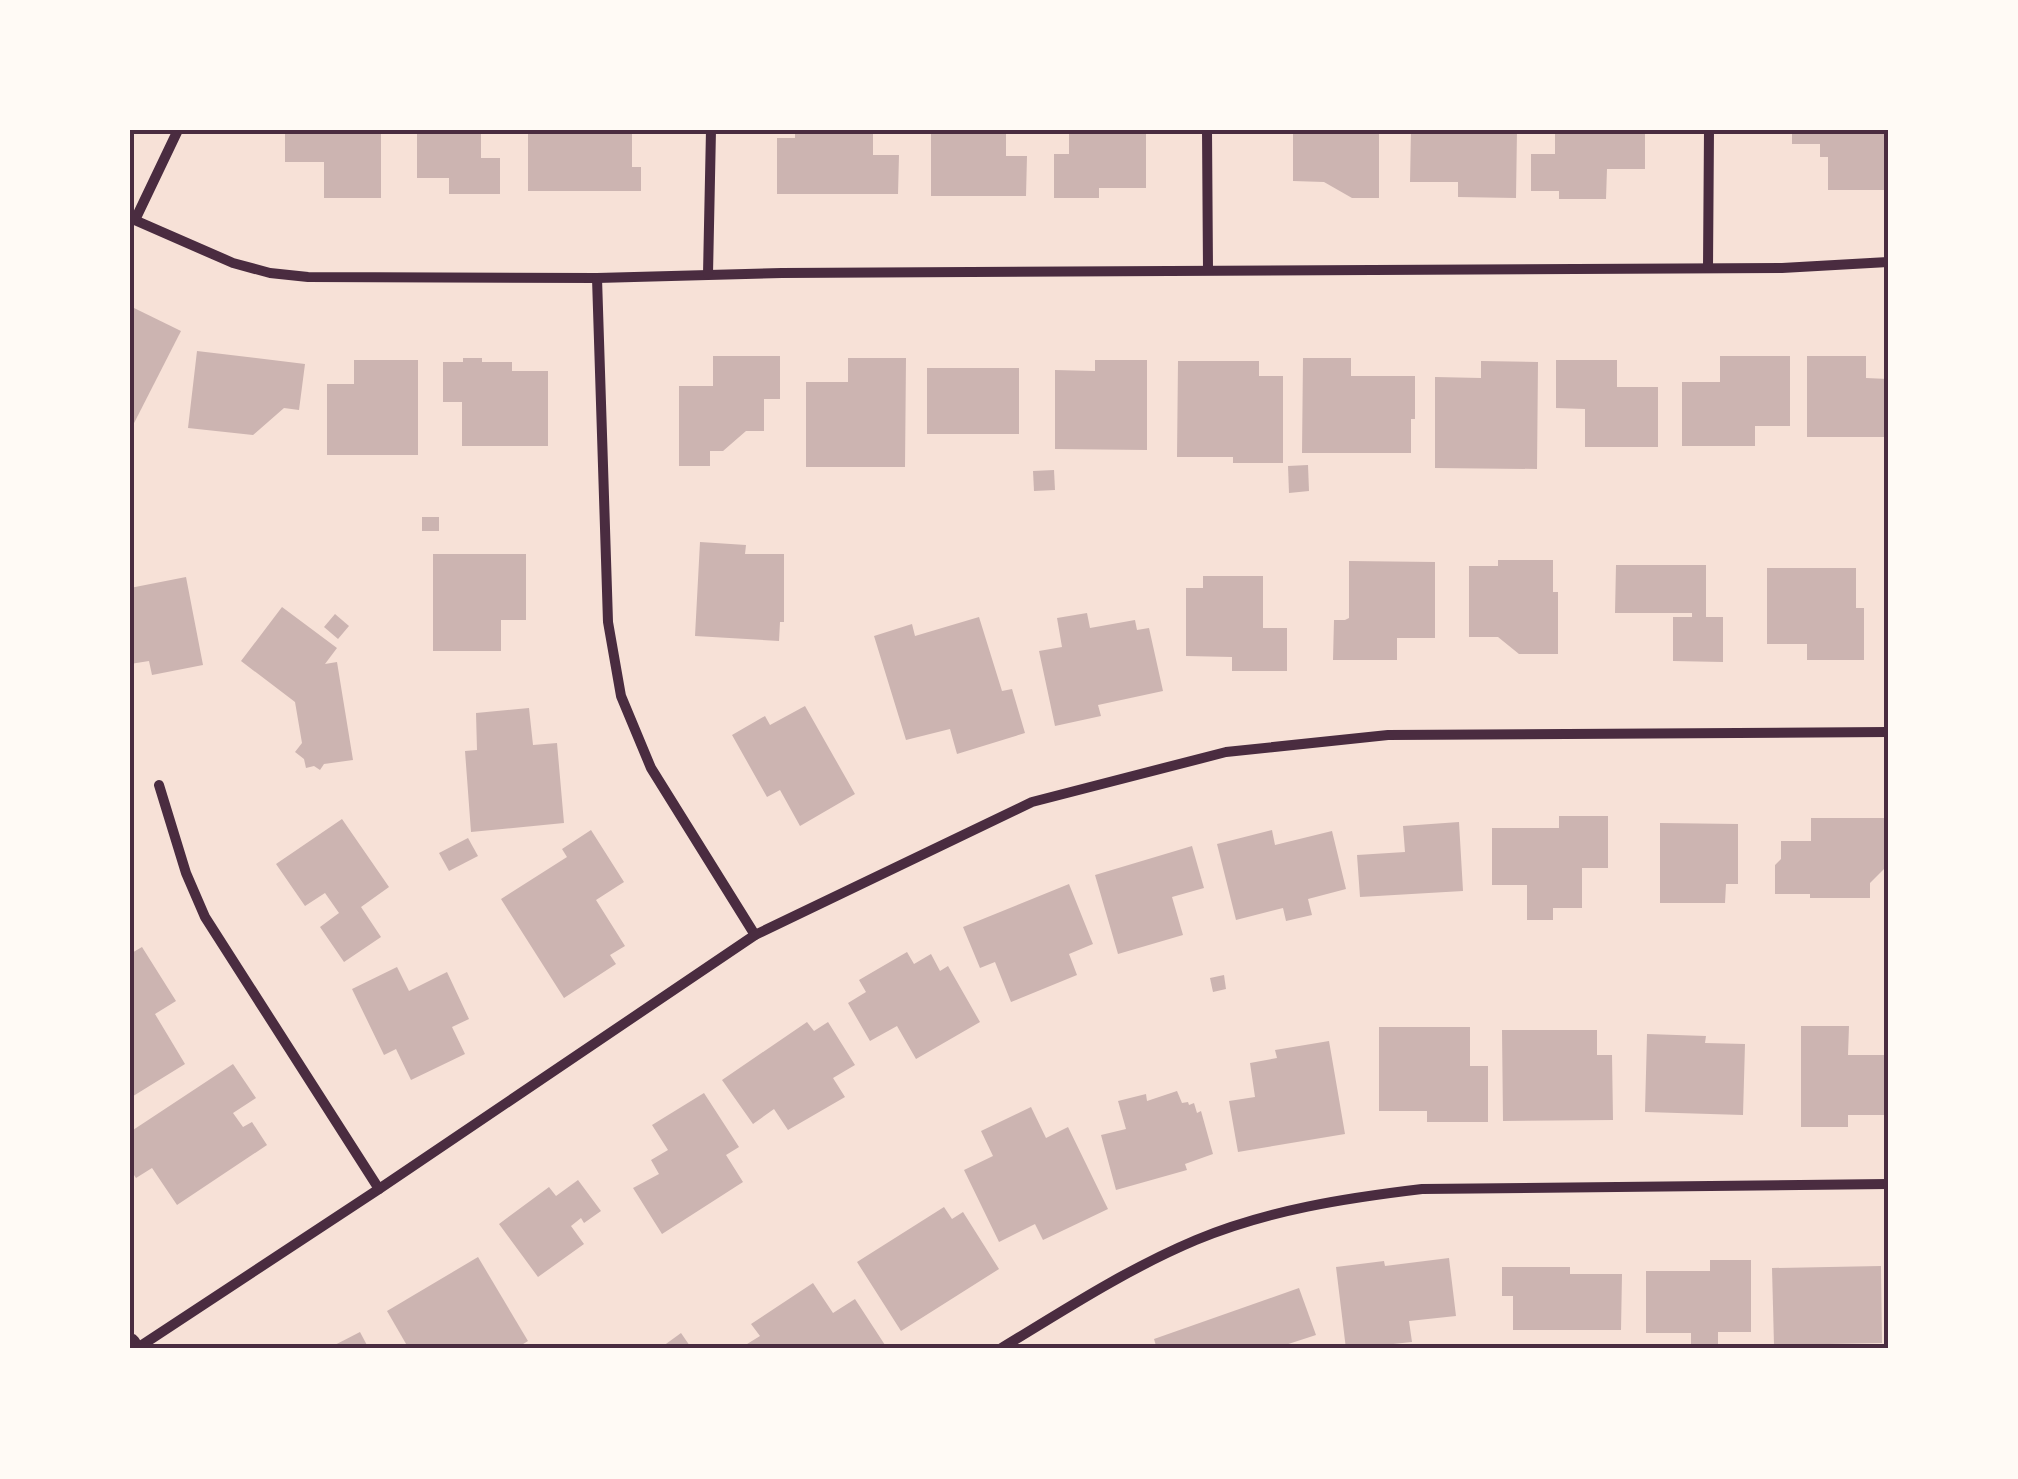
<svg xmlns="http://www.w3.org/2000/svg" width="2018" height="1479" viewBox="0 0 2018 1479" font-family="Quicksand,sans-serif">
  <style>
    .building { fill: #ccb4b1 }
    .lines { fill: none; stroke-linecap: round; stroke-linejoin: round }
    .minor { stroke: #4a2c40; stroke-width: 10 }
    .secondary { stroke: #4a2c40; stroke-width: 20 }
    .neatline { fill: none; stroke: #4a2c40; stroke-width: 4 }
  </style>
  <rect width="100%" height="100%" fill="#f7e1d7"/>
  <g class="building">
    <polygon points="285,130 381,130 381,198 324,198 324,162 285,162"/>
    <polygon points="417,130 481,130 481,158 500,158 500,194 449,194 449,178 417,178"/>
    <polygon points="528,130 632,130 632,167 641,167 641,191 528,191"/>
    <polygon points="795,130 873,130 873,155 899,155 898,194 777,194 777,138 795,138"/>
    <polygon points="931,130 1006,130 1006,156 1027,156 1026,196 931,196"/>
    <polygon points="1069,130 1146,130 1146,188 1099,188 1099,198 1054,198 1054,154 1069,154"/>
    <polygon points="1293,130 1379,130 1379,198 1352,198 1324,182 1293,181"/>
    <polygon points="1411,130 1517,130 1516,198 1458,197 1458,182 1410,182"/>
    <polygon points="1555,130 1645,130 1645,169 1607,169 1606,199 1559,199 1559,191 1531,191 1531,154 1555,154"/>
    <polygon points="1792,130 1884,130 1884,190 1828,190 1828,157 1820,157 1820,144 1792,144"/>
    <polygon points="134,308 181,331 130,431 130,317"/>
    <polygon points="197,351 305,364 299,410 284,408 253,435 188,428"/>
    <polygon points="713,356 780,356 780,399 764,399 764,431 746,431 723,451 710,451 710,466 679,466 679,386 713,386"/>
    <polygon points="1720,356 1790,356 1790,426 1755,426 1755,446 1682,446 1682,382 1720,382"/>
    <polygon points="1807,356 1866,356 1866,378 1888,379 1888,437 1807,437"/>
    <polygon points="463,358 482,358 482,362 512,362 512,371 548,371 548,446 462,446 462,402 443,402 443,362 463,362"/>
    <polygon points="848,358 906,358 905,467 806,467 806,382 848,382"/>
    <polygon points="1303,358 1351,358 1351,376 1415,376 1415,419 1411,419 1411,453 1302,453"/>
    <polygon points="354,360 418,360 418,455 327,455 327,384 354,384"/>
    <polygon points="1095,360 1147,360 1147,450 1055,449 1055,370 1095,371"/>
    <polygon points="1556,360 1617,360 1617,387 1658,387 1658,447 1585,447 1585,409 1556,408"/>
    <polygon points="1178,361 1259,361 1259,376 1283,376 1283,463 1233,463 1233,457 1177,457"/>
    <polygon points="1481,361 1538,362 1537,469 1435,468 1435,377 1481,378"/>
    <rect x="927" y="368" width="92" height="66"/>
    <polygon points="1308,465 1309,491 1289,493 1288,466"/>
    <polygon points="1054,470 1055,490 1034,491 1033,471"/>
    <rect x="422" y="517" width="17" height="14"/>
    <polygon points="700,542 746,545 745,554 784,554 784,622 780,622 779,641 695,636"/>
    <polygon points="433,554 526,554 526,620 501,620 501,651 433,651"/>
    <polygon points="1498,560 1553,560 1553,592 1558,592 1558,654 1519,654 1498,637 1469,637 1469,566 1498,566"/>
    <polygon points="1349,561 1435,562 1435,638 1397,638 1397,660 1333,660 1334,620 1345,620 1349,618"/>
    <polygon points="1616,565 1706,565 1706,617 1723,617 1723,662 1673,661 1673,617 1692,617 1692,613 1615,613"/>
    <polygon points="1767,568 1856,568 1856,608 1864,608 1864,660 1807,660 1807,644 1767,644"/>
    <polygon points="1203,576 1263,576 1263,628 1287,628 1287,671 1232,671 1232,657 1186,656 1186,588 1203,588"/>
    <polygon points="186,577 203,665 152,675 149,661 130,664 130,588"/>
    <polygon points="282,607 337,648 325,664 337,662 353,760 324,764 320,770 314,766 306,768 304,759 295,752 302,743 295,702 241,661"/>
    <polygon points="1087,613 1090,628 1135,620 1137,630 1149,628 1163,691 1098,705 1101,716 1055,726 1039,651 1062,647 1057,618"/>
    <polygon points="335,614 349,626 338,639 324,627"/>
    <polygon points="979,617 1002,691 1012,689 1025,733 957,754 950,729 906,740 874,636 912,624 915,636"/>
    <polygon points="805,706 855,794 800,826 780,790 767,797 732,735 765,716 770,725"/>
    <polygon points="529,708 533,745 557,743 564,823 471,832 465,751 477,750 476,713"/>
    <polygon points="1559,816 1608,816 1608,868 1582,868 1582,908 1553,908 1553,920 1527,920 1527,885 1492,885 1492,828 1559,828"/>
    <polygon points="1811,818 1888,818 1888,865 1870,883 1870,898 1810,898 1810,894 1775,894 1775,865 1781,859 1781,841 1811,841"/>
    <polygon points="342,819 389,887 361,907 381,937 344,962 320,927 339,913 325,893 305,906 276,864"/>
    <polygon points="1459,822 1463,891 1360,897 1357,855 1405,852 1403,826"/>
    <polygon points="1660,823 1738,824 1738,884 1726,884 1725,903 1660,903"/>
    <polygon points="591,830 624,882 596,900 625,946 610,955 616,964 564,998 501,899 567,857 562,849"/>
    <polygon points="1272,830 1275,845 1332,831 1346,889 1308,899 1312,915 1286,921 1283,908 1236,920 1217,844"/>
    <polygon points="468,838 478,856 449,871 439,853"/>
    <polygon points="1192,846 1204,888 1172,897 1183,935 1118,954 1095,875"/>
    <polygon points="1069,884 1093,944 1069,954 1077,975 1011,1002 995,962 980,968 963,927"/>
    <polygon points="142,947 176,1001 155,1014 185,1064 130,1098 130,954"/>
    <polygon points="907,952 914,964 931,954 940,971 948,966 980,1022 916,1059 897,1026 870,1041 848,1003 866,992 859,980"/>
    <polygon points="397,967 409,991 447,972 469,1019 452,1027 465,1054 411,1080 396,1049 384,1055 352,989"/>
    <polygon points="1224,975 1226,989 1213,992 1210,978"/>
    <polygon points="807,1022 814,1031 828,1022 855,1065 833,1078 845,1097 788,1130 774,1109 753,1124 722,1080"/>
    <polygon points="1801,1026 1849,1026 1848,1055 1888,1055 1888,1115 1848,1115 1848,1127 1801,1127"/>
    <polygon points="1379,1027 1470,1027 1470,1066 1488,1066 1488,1122 1427,1122 1427,1111 1379,1111"/>
    <polygon points="1502,1030 1597,1030 1597,1055 1612,1055 1613,1120 1503,1121"/>
    <polygon points="1647,1034 1706,1036 1705,1043 1745,1044 1743,1115 1645,1112"/>
    <polygon points="1329,1041 1345,1134 1238,1152 1229,1101 1255,1097 1250,1063 1277,1058 1275,1050"/>
    <polygon points="233,1064 256,1098 233,1113 243,1127 252,1122 267,1145 177,1205 152,1168 136,1178 130,1169 130,1132"/>
    <polygon points="1177,1091 1182,1103 1188,1102 1189,1105 1194,1103 1197,1113 1201,1111 1213,1154 1185,1164 1187,1170 1116,1190 1101,1135 1126,1129 1118,1101 1146,1094 1147,1101"/>
    <polygon points="704,1093 739,1147 726,1155 743,1182 662,1234 633,1188 659,1174 651,1160 668,1150 652,1125"/>
    <polygon points="1031,1107 1046,1138 1068,1127 1108,1209 1043,1240 1035,1224 999,1242 964,1170 993,1156 981,1131"/>
    <polygon points="578,1180 601,1211 584,1223 581,1218 571,1226 584,1244 538,1277 499,1224 549,1187 556,1196"/>
    <polygon points="944,1207 952,1219 963,1212 999,1269 901,1331 857,1262"/>
    <polygon points="478,1257 528,1341 515,1349 409,1349 387,1311"/>
    <polygon points="1449,1258 1456,1316 1409,1321 1412,1342 1346,1349 1336,1267 1384,1261 1385,1266"/>
    <polygon points="1710,1260 1751,1260 1751,1332 1718,1332 1718,1344 1691,1344 1691,1333 1646,1333 1646,1271 1710,1271"/>
    <polygon points="1881,1266 1882,1343 1774,1345 1772,1268"/>
    <polygon points="1502,1267 1570,1267 1570,1274 1622,1274 1621,1330 1513,1330 1513,1296 1502,1296"/>
    <polygon points="813,1283 833,1313 855,1299 885,1345 878,1349 739,1349 760,1336 751,1324"/>
    <polygon points="1299,1288 1316,1335 1273,1349 1157,1349 1154,1339"/>
    <polygon points="360,1332 369,1349 327,1349"/>
    <polygon points="681,1333 692,1349 659,1349"/>
  </g>
  <g class="lines">
    <g class="minor">
      <polyline points="1207,130 1208,270"/>
      <polyline points="130,218 233,263 270,273 308,277 597,278 782,273 1782,268 1888,262"/>
      <polyline points="135,220 178,130"/>
      <polyline points="1708,268 1709,130"/>
      <polyline points="708,274 711,130"/>
      <polyline points="597,278 608,622 621,696 651,768 755,935"/>
      <polyline points="159,785 186,873 205,917 379,1189"/>
      <polyline points="136,1349 379,1189 755,935 1032,802 1226,752 1388,735 1888,732"/>
      <path d="M1000,1349C1064,1310 1127,1269 1196,1240C1268,1210 1346,1198 1422,1189L1888,1184"/>
    </g>
    <polyline class="secondary" points="130,1343 134,1349"/>
  </g>
  <rect width="2018" height="1479" fill="none" stroke="#fffaf5" stroke-width="265"/>
  <rect x="132" y="132" width="1754" height="1214" class="neatline"/>
</svg>
